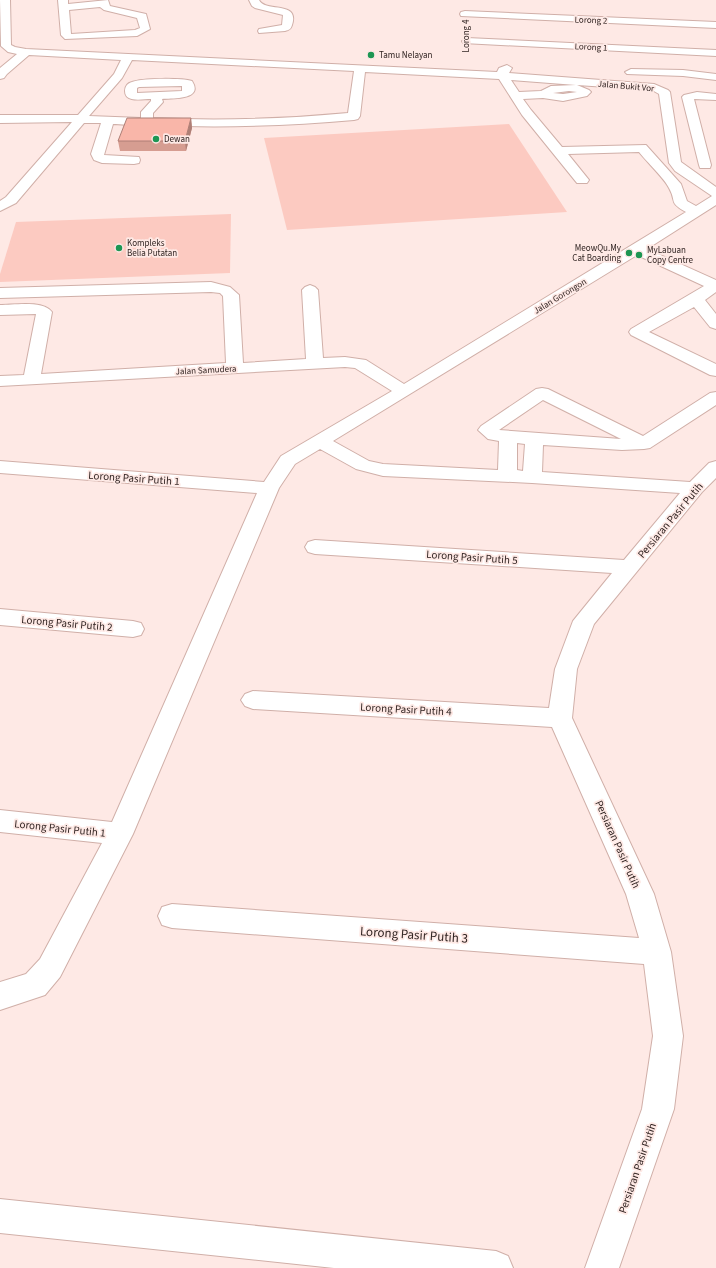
<svg xmlns="http://www.w3.org/2000/svg" width="716" height="1268" viewBox="0 0 716 1268" font-family="'Source Sans 3',sans-serif">
  <style>
    .green { fill: #fccac1 }
    .lines { fill: none; stroke-linecap: round; stroke-linejoin: round }
    .minor-casing { stroke: #d0afa8; stroke-width: 2 }
    .minor { fill: #fff; fill-rule: evenodd }
    .wall { fill: #d69d91 }
    .shaded-wall { fill: #ae7f76 }
    .building { fill: #f9b6a9; stroke: #ae7f76 }
    .poi-dot { fill: #1d9653; stroke: #fee9e5; stroke-width: 1.5 }
    .labels { text-anchor: middle; stroke-width: 3.5; stroke-linejoin: round; paint-order: stroke }
    .far-street-label { font-size: 9px; fill: #312422; stroke: #fee9e5 }
    .far-poi-label { font-size: 9px; fill: #312422; stroke: #fee9e5; text-anchor: start }
    .street-label { font-size: 11px; fill: #312422; stroke: #fee9e5 }
    .near-street-label { font-size: 13px; fill: #312422; stroke: #fee9e5 }
  </style>
  <rect width="100%" height="100%" fill="#fee9e5"/>
  <g class="green">
    <polygon points="509,124 567,212 287,230 264,138"/>
    <polygon points="231,214 230,273 0,282 0,274 16,222"/>
  </g>
  <g class="lines">
    <defs>
      <g id="minor">
        <path d="M0,0H10L11,45L15,47L26,49L497,72L499,68L507,65L512,68L509,73L654,84L668,90L670,92L681,162L716,187V205L647,249L716,280V292L705,300L716,314V329L710,327L694,307L649,332L716,364V376L710,375L631,335L629,332L631,329L704,286L637,255L333,441L369,461L383,464L498,470L499,441L488,439L478,430L481,426L536,389L542,388L548,389L643,436L710,393L716,392V405L650,448L644,449L622,450L543,445L542,472L690,482L709,463L716,461V478L702,492L594,624L577,669L572,718L654,894L671,952L683,1036L674,1109L619,1268H585L642,1109L653,1036L644,964L172,928L162,925L158,916L162,907L172,904L639,938L626,894L552,727L253,709L245,706L241,700L245,694L253,691L549,708L555,669L573,621L612,573L315,554L308,552L305,547L308,542L315,540L624,560L680,493L532,483L383,476L356,469L320,449L295,464L279,488L133,834L60,977L45,995L0,1010V982L26,974L40,959L102,843L0,832V810L112,822L257,493L0,473V461L264,482L281,456L392,391L355,368L345,367L0,386V376L24,375L36,314L0,315V305C14,305 43,300 52,312L41,374L226,363L223,296L220,293L211,292L0,298V288L211,282L230,287L239,295L243,363L306,359L302,290L305,287L310,285L315,287L318,290L323,358L345,357L366,360L404,384L686,212C668,202 677,202 669,188C665,179 646,161 639,152L568,154L589,180L587,183H577L522,115L499,79L365,72L360,116L358,119L354,120C287,126 219,128 151,125C144,127 122,124 113,124L104,155L139,157L140,160L139,163L134,164L102,163L94,160L91,154L101,123H84L16,203L0,211V201L6,197L72,122L0,123V115H78L114,74L121,60L29,55L7,74L4,78L0,79V68L17,54L8,52L1,46ZM132,60L354,71L348,113C284,119 218,121 153,118V113L163,102L162,99C173,98 204,100 192,81C182,78 142,78 132,82C128,83 125,86 125,91C125,103 142,99 151,99V101L141,112V118L89,116L122,78ZM511,80L576,85L551,86L541,91L519,92ZM577,85L652,90L659,94L669,163L675,171L712,196L696,206L687,201L681,184L646,145L562,147L531,110L523,99L543,98L563,101L587,96L591,92L589,90ZM182,86V91L137,93V88L139,87ZM569,91L577,92L563,94L553,93ZM543,400L621,439L499,430ZM517,443L525,444L523,471L517,470Z"/>
        <path d="M58,0H68V4L108,0L110,6L146,14L150,29L137,36L65,39L61,35ZM100,7L104,10L137,18L140,28L135,30L71,34L69,10Z"/>
        <path d="M249,0H259C265,13 300,0 292,25C291,29 289,30 285,31L259,33L258,31L259,29L282,25L283,15L255,8L252,6Z"/>
        <polygon points="465,11 716,22 716,28 461,16 460,14 461,12"/>
        <polygon points="467,38 716,50 716,56 463,43 462,41"/>
        <polygon points="631,69 683,70 716,74 716,80 683,76 627,74 625,72"/>
        <polygon points="697,92 716,94 716,100 694,99 711,165 710,168 700,168 699,165 682,97 684,95"/>
        <polygon points="0,609 133,621 141,623 144,629 141,635 133,637 0,625"/>
        <polygon points="0,1199 496,1251 508,1256 513,1268 334,1268 0,1233"/>
      </g>
    </defs>
    <use href="#minor" class="minor-casing"/>
    <use href="#minor" class="minor"/>
  </g>
  <polygon class="wall" points="191,118 192,128 186,151 120,151 118,141"/>
  <polygon class="shaded-wall" points="191,118 192,128 186,151 185,141"/>
  <polygon class="building" points="127,118 191,118 185,141 118,141"/>
  <g class="poi-dot">
    <circle cx="371" cy="55" r="4"/>
    <circle cx="156" cy="139" r="4"/>
    <circle cx="119" cy="248" r="4"/>
    <circle cx="629" cy="253" r="4"/>
    <circle cx="639" cy="255" r="4"/>
  </g>
  <g class="labels">
    <g class="far-street-label">
      <text transform="translate(591 20) rotate(2)" y="3">Lorong 2</text>
      <text transform="translate(466 36) rotate(-90)" y="3">Lorong 4</text>
      <text transform="translate(591 47) rotate(3)" y="3">Lorong 1</text>
      <text transform="translate(626 86) rotate(5)" y="3">Jalan Bukit Vor</text>
      <text transform="translate(560 296) rotate(-31)" y="3">Jalan Gorongon</text>
      <text transform="translate(206 370) rotate(-3)" y="3">Jalan Samudera</text>
    </g>
    <g class="far-poi-label">
      <text x="379" y="58">Tamu Nelayan</text>
      <text x="164" y="142">Dewan</text>
      <text x="127" y="246">Kompleks<tspan x="127" dy="10">Belia Putatan</tspan></text>
      <text x="621" y="251" text-anchor="end">MeowQu.My<tspan x="621" dy="10">Cat Boarding</tspan></text>
      <text x="647" y="253">MyLabuan<tspan x="647" dy="10">Copy Centre</tspan></text>
    </g>
    <g class="street-label">
      <text transform="translate(134 478) rotate(4)" y="4">Lorong Pasir Putih 1</text>
      <text transform="translate(670 520) rotate(-50)" y="4">Persiaran Pasir Putih</text>
      <text transform="translate(472 557) rotate(4)" y="4">Lorong Pasir Putih 5</text>
      <text transform="translate(67 623) rotate(5)" y="4">Lorong Pasir Putih 2</text>
      <text transform="translate(406 709) rotate(3)" y="4">Lorong Pasir Putih 4</text>
      <text transform="translate(60 828) rotate(6)" y="4">Lorong Pasir Putih 1</text>
      <text transform="translate(618 844) rotate(66)" y="4">Persiaran Pasir Putih</text>
      <text transform="translate(637 1168) rotate(-71)" y="4">Persiaran Pasir Putih</text>
    </g>
    <g class="near-street-label">
      <text transform="translate(414 934) rotate(4)" y="5">Lorong Pasir Putih 3</text>
    </g>
  </g>
</svg>
